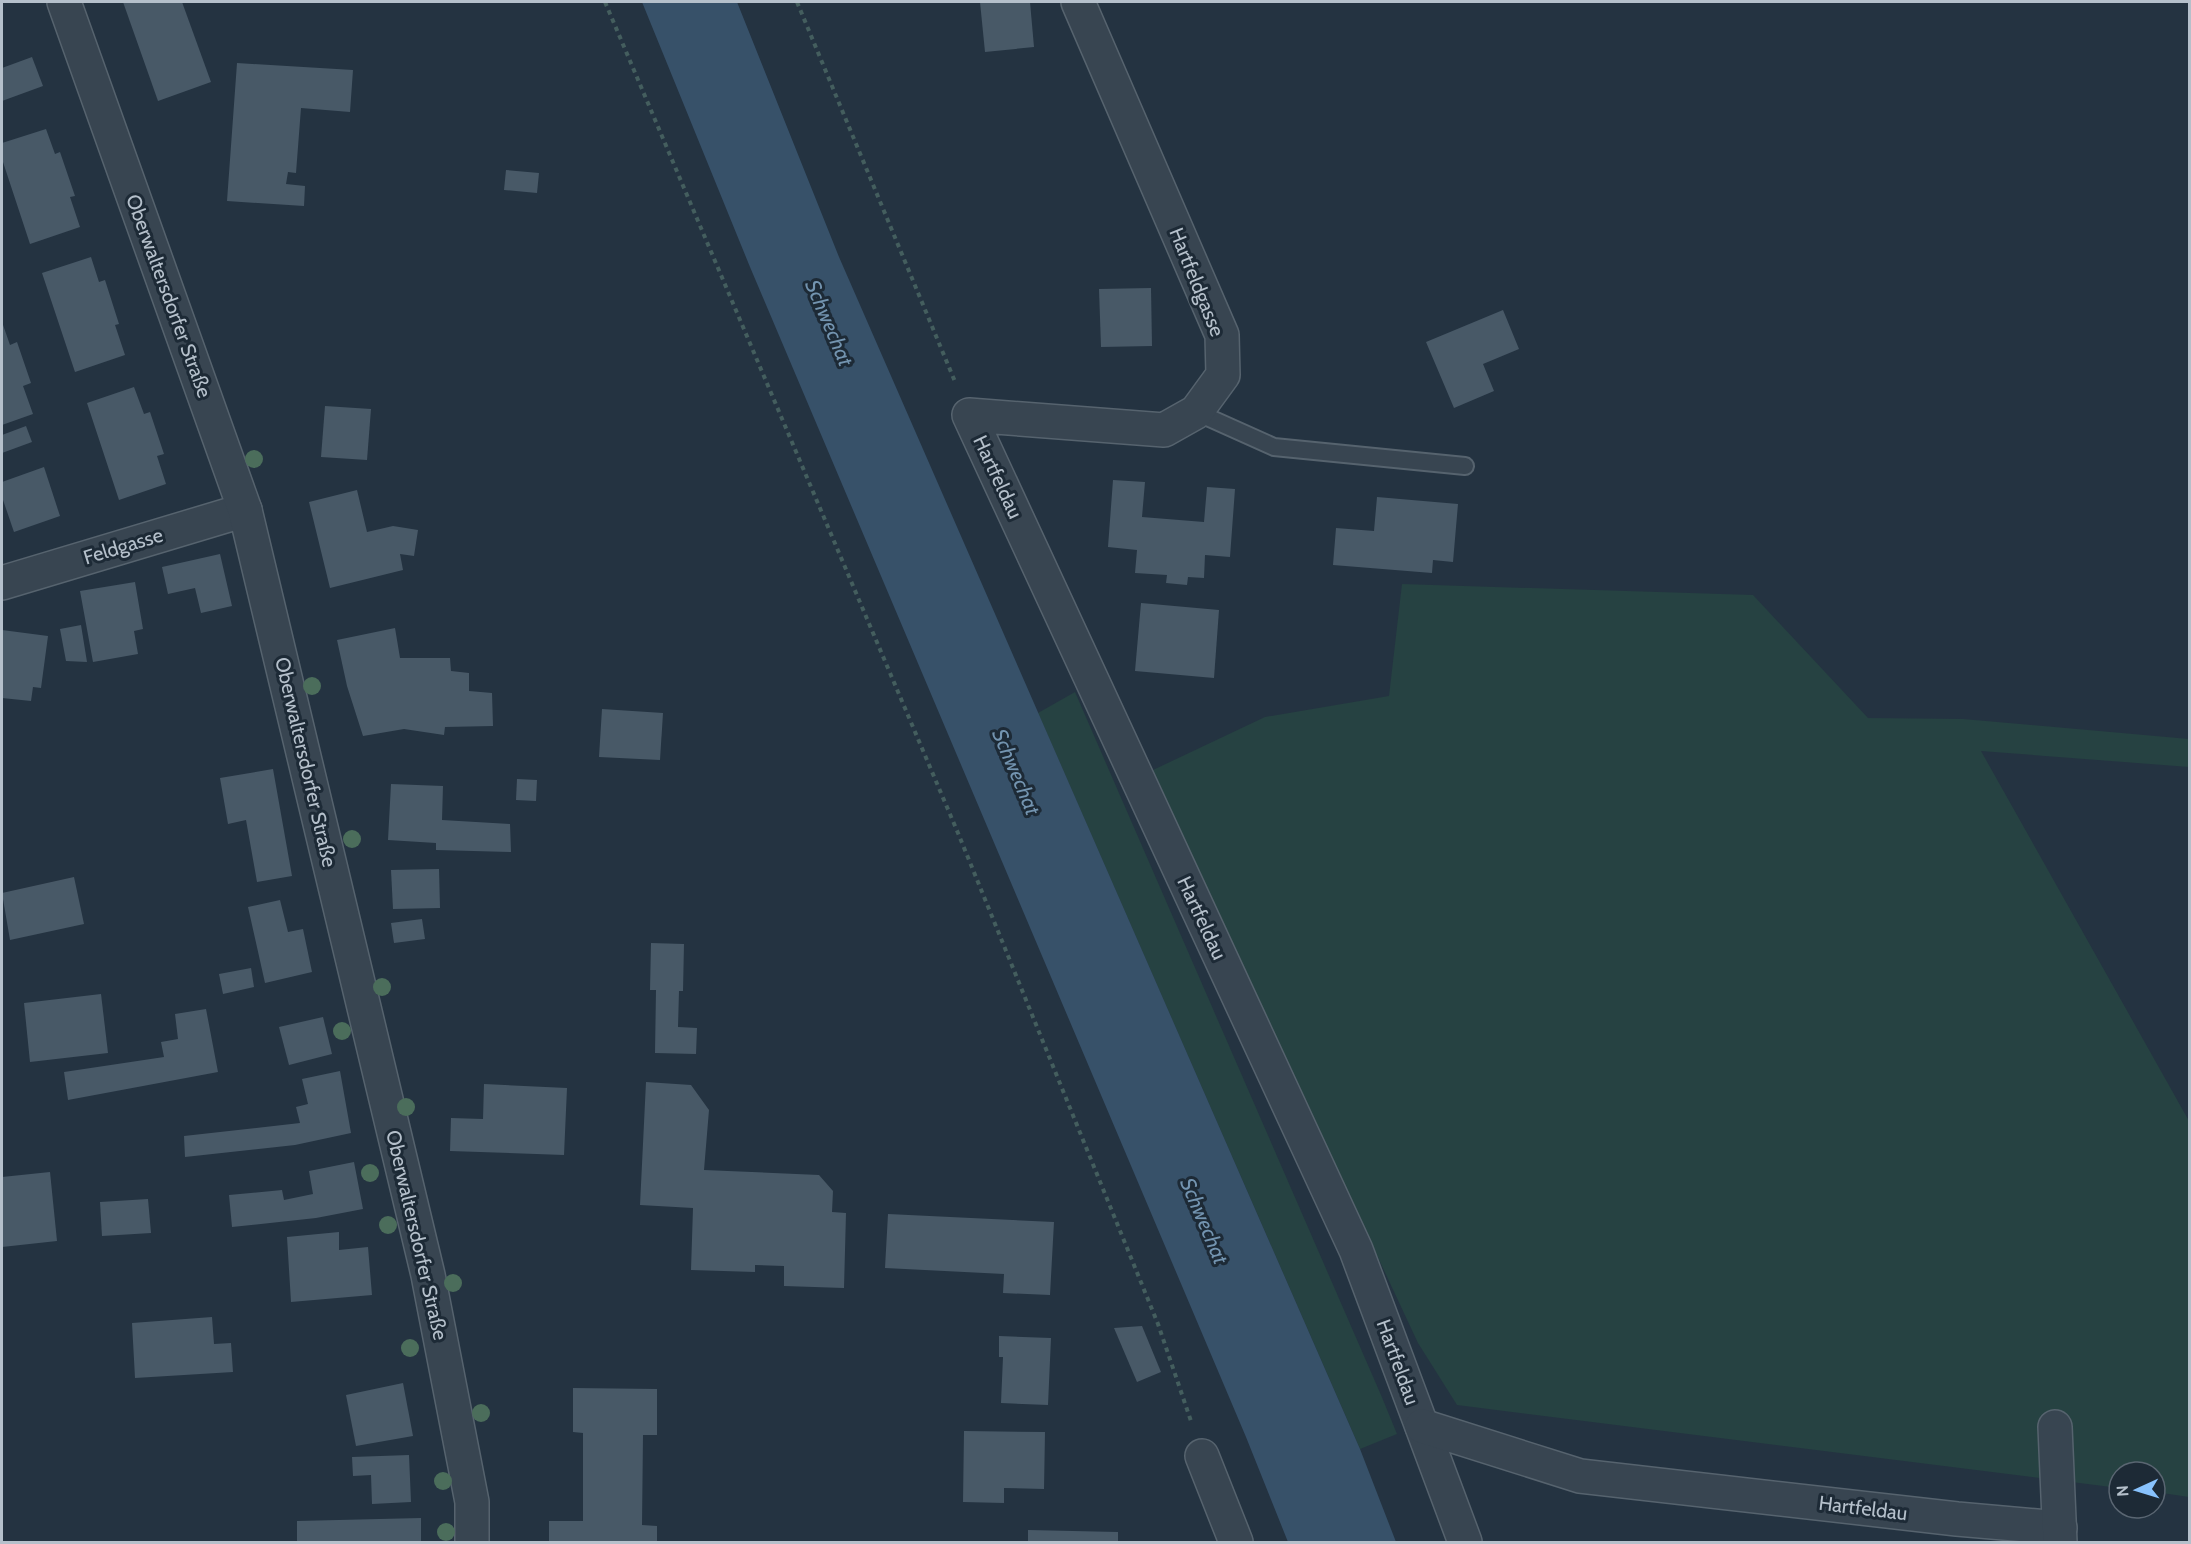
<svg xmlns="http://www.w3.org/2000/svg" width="2191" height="1544" viewBox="0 0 2191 1544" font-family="Cabin,sans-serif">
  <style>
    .green { fill: #264242 }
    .water { fill: #375169 }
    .building { fill: #485967 }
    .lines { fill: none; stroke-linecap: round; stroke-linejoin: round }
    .service-casing { stroke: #56636e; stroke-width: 20 }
    .minor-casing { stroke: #56636e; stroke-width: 36 }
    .tertiary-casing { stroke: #56636e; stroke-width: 36 }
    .path { stroke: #445e5e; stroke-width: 4; stroke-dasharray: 4.5 4.5; stroke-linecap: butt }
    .service { stroke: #384551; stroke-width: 16 }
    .minor { stroke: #384551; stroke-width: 33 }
    .tertiary { stroke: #384551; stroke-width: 33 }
    .tree { fill: #4b6d5b }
    .labels { text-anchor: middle; stroke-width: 6; stroke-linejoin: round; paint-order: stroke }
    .street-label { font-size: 20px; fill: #b5c0cb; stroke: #1d2a36 }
    .water-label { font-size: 21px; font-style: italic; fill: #7394b0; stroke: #1d2a36 }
  </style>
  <rect width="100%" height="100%" fill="#243341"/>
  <g class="green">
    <polygon points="1402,584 1753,595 1868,718 1963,719 2189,739 2189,767 1981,751 2189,1121 2189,1497 2155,1492 2155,1472 2119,1472 2119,1488 1457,1405 1418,1343 1223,926 1153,770 1265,717 1389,696"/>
    <polygon points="1075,692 1381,1395 1397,1434 1360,1449 1038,713"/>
  </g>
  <polygon class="water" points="642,2 737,2 839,257 1360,1449 1396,1542 1288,1542 1246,1437 750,267"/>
  <g class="building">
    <polygon points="123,2 182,2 211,82 158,101"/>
    <polygon points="980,2 1030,2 1034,47 985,52"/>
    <polygon points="32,57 43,86 2,101 2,68"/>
    <polygon points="237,63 353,70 350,112 301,108 296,173 288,172 286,184 305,186 304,206 227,201"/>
    <polygon points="46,129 55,154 60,152 75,196 70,197 80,227 30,244 2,159 2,143"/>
    <polygon points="506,170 539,173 537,193 504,190"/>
    <polygon points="91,257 99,282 105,280 119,324 115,325 125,355 75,372 42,273"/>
    <polygon points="1151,288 1152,346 1101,347 1099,289"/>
    <polygon points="1503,310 1519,349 1483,364 1494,391 1454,408 1426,342"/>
    <polygon points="2,322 10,345 17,342 31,383 23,386 33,414 2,425"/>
    <polygon points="134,387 144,414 150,412 164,454 157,456 166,484 119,500 87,403"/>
    <polygon points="325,406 371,409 367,460 321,457"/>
    <polygon points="26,426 32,442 2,453 2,435"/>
    <polygon points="44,467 60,516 14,532 2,497 2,482"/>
    <polygon points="1113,480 1145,482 1142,517 1204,522 1207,487 1235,489 1230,557 1205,555 1204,578 1188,577 1187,585 1166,583 1167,575 1135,573 1137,550 1108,547"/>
    <polygon points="357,490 367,532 393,526 418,530 414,556 400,554 403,570 330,588 309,502"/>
    <polygon points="1377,497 1458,504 1453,562 1433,560 1432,573 1333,565 1336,528 1374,531"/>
    <polygon points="220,554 232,606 201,613 195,588 168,594 162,567"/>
    <polygon points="135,582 143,629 134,631 138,654 93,662 80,591"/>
    <polygon points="1141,603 1219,610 1214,678 1135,671"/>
    <polygon points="81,625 87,662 66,661 60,629"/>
    <polygon points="395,628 400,658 450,658 451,671 469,673 469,691 492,693 493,726 445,727 444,735 404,729 363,736 347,686 337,640"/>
    <polygon points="2,630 48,636 41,688 33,687 31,701 2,698"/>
    <polygon points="602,709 663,713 660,760 599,757"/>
    <polygon points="273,769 292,876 257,882 246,820 228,824 220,778"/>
    <polygon points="517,779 537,780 536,801 516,800"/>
    <polygon points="391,784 443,786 442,820 510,824 511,852 436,850 436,843 388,840"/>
    <polygon points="439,869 440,908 393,909 391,870"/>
    <polygon points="74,877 84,924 10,940 2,893"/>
    <polygon points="280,900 288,932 303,929 312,972 265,983 248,907"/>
    <polygon points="422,919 425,939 394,943 391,923"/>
    <polygon points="651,943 684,944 683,991 679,991 678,1027 697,1028 696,1054 655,1053 656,990 650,990"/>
    <polygon points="251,968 254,987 223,994 219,974"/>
    <polygon points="101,994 108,1053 30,1062 24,1003"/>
    <polygon points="206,1009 218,1072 68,1100 64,1072 164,1057 161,1042 178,1039 175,1014"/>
    <polygon points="323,1017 332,1054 289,1065 279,1027"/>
    <polygon points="340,1071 351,1133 295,1145 185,1157 184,1136 300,1123 296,1107 308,1104 302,1079"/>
    <polygon points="646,1082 691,1085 709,1110 704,1170 819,1175 833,1191 832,1212 846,1213 844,1288 784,1286 784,1266 755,1265 755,1272 691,1270 693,1208 640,1205"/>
    <polygon points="484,1084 567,1088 564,1155 450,1151 451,1118 483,1119"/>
    <polygon points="354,1162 363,1209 316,1218 232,1227 229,1195 282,1190 284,1200 313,1194 309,1171"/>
    <polygon points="50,1172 57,1241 2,1247 2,1177"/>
    <polygon points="148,1199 151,1233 102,1236 100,1202"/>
    <polygon points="888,1214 1054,1222 1050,1295 1003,1293 1004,1274 885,1268"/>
    <polygon points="339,1232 339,1250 368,1247 372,1295 291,1302 287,1237"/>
    <polygon points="212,1317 214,1344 231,1343 233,1372 135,1378 132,1323"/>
    <polygon points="1142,1326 1161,1372 1137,1382 1114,1328"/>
    <polygon points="999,1336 1051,1338 1048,1405 1001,1403 1003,1357 999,1357"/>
    <polygon points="403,1383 413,1436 356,1446 346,1395"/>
    <polygon points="573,1388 657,1389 657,1435 643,1435 642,1525 657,1526 657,1542 549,1542 549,1521 583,1521 583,1433 573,1432"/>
    <polygon points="964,1431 1045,1432 1044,1489 1004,1488 1004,1503 963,1502"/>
    <polygon points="409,1455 411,1502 372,1504 371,1475 353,1476 352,1457"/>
    <polygon points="421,1518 421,1542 297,1542 297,1521"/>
    <polygon points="1028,1530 1118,1532 1118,1542 1028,1542"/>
  </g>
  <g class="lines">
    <defs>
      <polyline id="service" points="1196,412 1274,447 1465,466"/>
      <g id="minor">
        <polyline points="1078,2 1222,335 1223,375 1196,412 1164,430 969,415 1356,1250 1465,1542"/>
        <polyline points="2,583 245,510"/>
        <polyline points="1422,1426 1580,1476 1957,1519 2060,1528"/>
        <polyline points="2055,1427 2060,1542"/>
        <polyline points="1202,1456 1236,1542"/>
      </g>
      <polyline id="tertiary" points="64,2 245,510 428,1275 472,1502 472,1542"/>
    </defs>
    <use href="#service" class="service-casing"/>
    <use href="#minor" class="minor-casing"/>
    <use href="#tertiary" class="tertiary-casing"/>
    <g class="path">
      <polyline points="605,2 958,833 1158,1324 1192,1424"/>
      <polyline points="797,2 956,384"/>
    </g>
    <use href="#service" class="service"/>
    <use href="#minor" class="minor"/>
    <use href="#tertiary" class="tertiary"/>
  </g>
  <g class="tree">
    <circle cx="254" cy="459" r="9"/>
    <circle cx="312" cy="686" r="9"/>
    <circle cx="352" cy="839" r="9"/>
    <circle cx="382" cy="987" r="9"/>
    <circle cx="342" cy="1031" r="9"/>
    <circle cx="406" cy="1107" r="9"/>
    <circle cx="370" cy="1173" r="9"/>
    <circle cx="388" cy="1225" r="9"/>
    <circle cx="453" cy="1283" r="9"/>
    <circle cx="410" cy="1348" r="9"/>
    <circle cx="481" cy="1413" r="9"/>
    <circle cx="443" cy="1481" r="9"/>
    <circle cx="446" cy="1532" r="9"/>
  </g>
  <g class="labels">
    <g class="street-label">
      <text transform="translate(1197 282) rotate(68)" y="7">Hartfeldgasse</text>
      <text transform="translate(169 296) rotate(70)" y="7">Oberwaltersdorfer Straße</text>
      <text transform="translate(998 477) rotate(65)" y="7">Hartfeldau</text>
      <text transform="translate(123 546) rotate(-17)" y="7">Feldgasse</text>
      <text transform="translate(306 762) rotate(77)" y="7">Oberwaltersdorfer Straße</text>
      <text transform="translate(1202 918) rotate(65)" y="7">Hartfeldau</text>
      <text transform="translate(417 1235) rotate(77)" y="7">Oberwaltersdorfer Straße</text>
      <text transform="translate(1398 1362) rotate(70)" y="7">Hartfeldau</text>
      <text transform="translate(1863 1508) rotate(7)" y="7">Hartfeldau</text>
    </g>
    <g class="water-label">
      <text transform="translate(829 323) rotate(67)" y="7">Schwechat</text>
      <text transform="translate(1016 772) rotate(67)" y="7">Schwechat</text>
      <text transform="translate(1204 1221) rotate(67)" y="7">Schwechat</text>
    </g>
  </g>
  <rect width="2191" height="1544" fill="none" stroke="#b5c0cb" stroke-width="6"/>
  <g transform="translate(2137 1490) rotate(266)"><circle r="28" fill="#1d2a36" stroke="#5a6672" stroke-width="1.5"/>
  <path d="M0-4.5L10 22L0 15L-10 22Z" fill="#88c2fd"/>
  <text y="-9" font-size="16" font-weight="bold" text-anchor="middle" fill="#b5c0cb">N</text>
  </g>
</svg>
